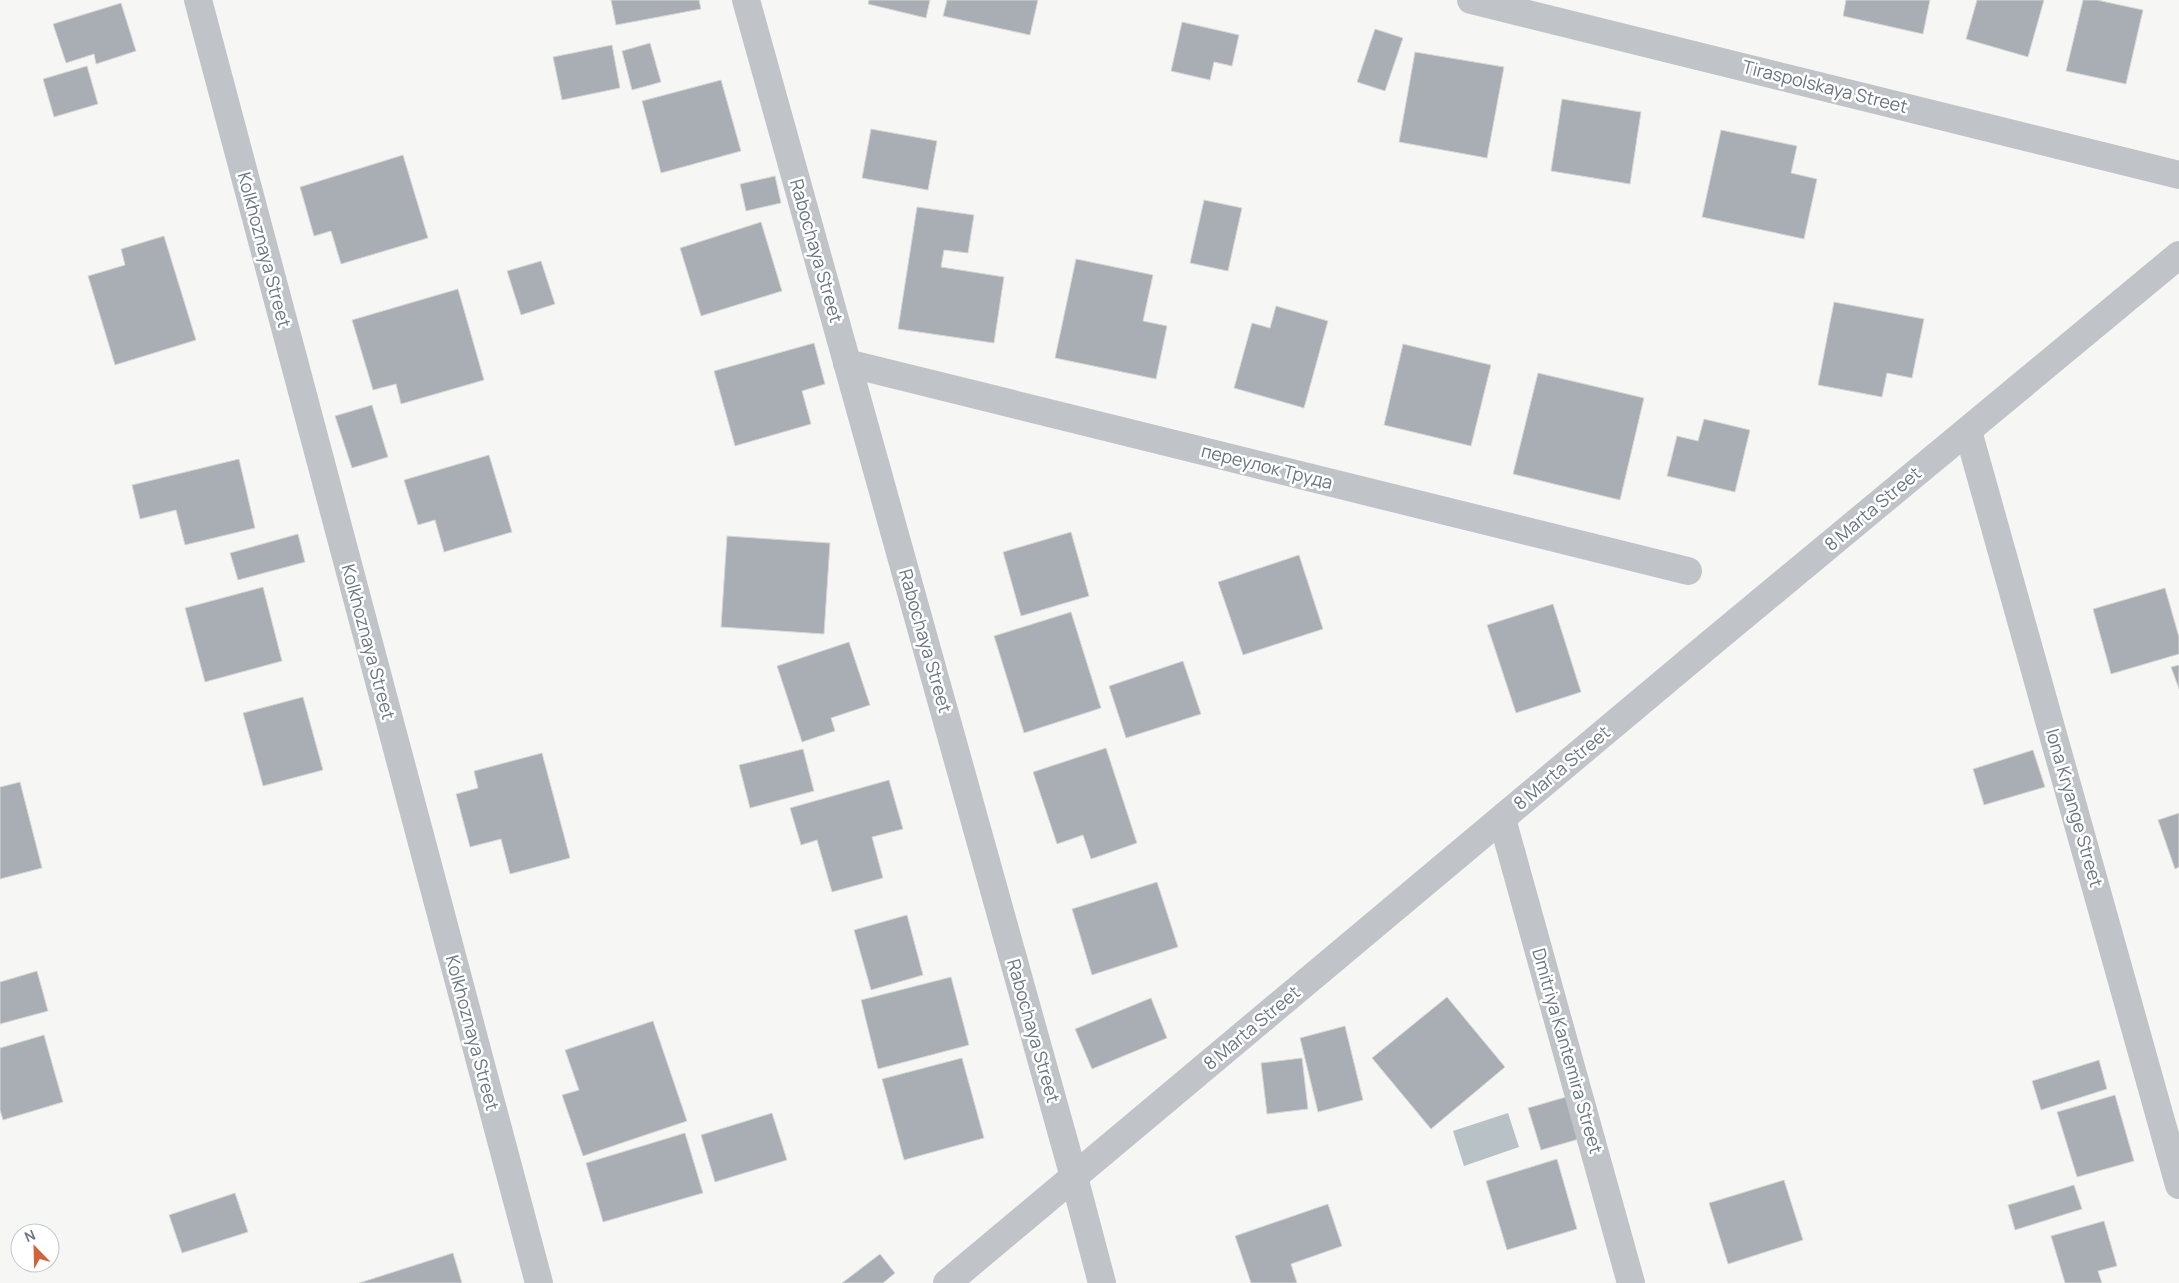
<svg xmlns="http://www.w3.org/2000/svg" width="2179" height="1283" viewBox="0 0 2179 1283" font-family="Manrope,sans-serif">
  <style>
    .water { fill: #b8c2c6 }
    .building { fill: #a8aeb3; stroke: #d8d8d6 }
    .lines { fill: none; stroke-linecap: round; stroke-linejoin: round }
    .minor { stroke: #c0c3c7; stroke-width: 28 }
    .labels { text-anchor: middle; stroke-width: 5; stroke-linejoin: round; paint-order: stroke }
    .street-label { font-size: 18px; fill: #697581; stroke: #fff }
  </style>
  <rect width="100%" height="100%" fill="#f6f6f4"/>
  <polygon class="water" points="1508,1113 1519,1147 1464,1166 1453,1131"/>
  <g class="building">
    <polygon points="611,0 699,0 701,9 616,25"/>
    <polygon points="869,0 930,0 926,18 868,4"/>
    <polygon points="947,0 1038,0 1030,35 943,16"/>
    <polygon points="1846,0 1930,0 1923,34 1843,16"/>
    <polygon points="1977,0 2044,0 2028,57 1966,39"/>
    <polygon points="2083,0 2097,0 2143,10 2126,84 2066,71"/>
    <polygon points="121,3 136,51 96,64 94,54 66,63 53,24"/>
    <polygon points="1182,22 1239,35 1232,66 1214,62 1210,80 1171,71"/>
    <polygon points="1375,29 1403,38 1385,91 1357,82"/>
    <polygon points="650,43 661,82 632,90 622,51"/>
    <polygon points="612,45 620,88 562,100 553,57"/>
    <polygon points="1415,52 1504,67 1487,158 1399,142"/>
    <polygon points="87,66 98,104 54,117 43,79"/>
    <polygon points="721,80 741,151 661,173 642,101"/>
    <polygon points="1562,99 1641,112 1630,184 1551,171"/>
    <polygon points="871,129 937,141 928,190 862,178"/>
    <polygon points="1721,130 1797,146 1791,173 1817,179 1804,239 1702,217"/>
    <polygon points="403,155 428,238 341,264 331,231 314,236 300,187"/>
    <polygon points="775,176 781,203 746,211 740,184"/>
    <polygon points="1204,200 1242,208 1228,271 1190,263"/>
    <polygon points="917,207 974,215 968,253 944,250 941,267 1004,277 994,343 898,329"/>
    <polygon points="761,222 782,291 701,316 680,248"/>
    <polygon points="164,236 196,340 115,365 88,276 125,265 121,249"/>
    <polygon points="1076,259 1153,275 1143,321 1167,326 1156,379 1055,358"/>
    <polygon points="541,261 555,304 521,315 507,271"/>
    <polygon points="458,289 484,380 401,404 396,384 373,390 352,320"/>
    <polygon points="1834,302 1924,319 1912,378 1887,373 1882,397 1818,385"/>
    <polygon points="1276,306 1328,321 1304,408 1234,388 1252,323 1270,328"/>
    <polygon points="814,343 825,384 802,391 811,424 735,446 714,371"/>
    <polygon points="1403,344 1491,365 1471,446 1384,425"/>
    <polygon points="1538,373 1644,398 1620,500 1513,474"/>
    <polygon points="372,405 388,457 352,468 335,416"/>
    <polygon points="1704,419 1750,430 1735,492 1667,476 1677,436 1698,441"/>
    <polygon points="489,455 512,532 444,552 435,520 418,525 404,480"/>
    <polygon points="239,459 255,528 185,545 176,510 140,519 132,485"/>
    <polygon points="1071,532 1089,596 1021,616 1003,552"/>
    <polygon points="298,534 305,562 238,580 230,553"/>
    <polygon points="727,536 830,543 824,634 721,627"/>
    <polygon points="1299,555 1323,629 1243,655 1218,582"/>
    <polygon points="263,587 282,661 205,682 185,608"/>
    <polygon points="2165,588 2179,637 2179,654 2111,674 2093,609"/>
    <polygon points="1553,604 1581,692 1516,713 1487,625"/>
    <polygon points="1071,612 1101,708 1024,733 994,636"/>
    <polygon points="849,642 870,705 831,718 835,731 802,742 777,666"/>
    <polygon points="1183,661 1201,714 1126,738 1109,686"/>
    <polygon points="2179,665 2179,689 2171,667"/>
    <polygon points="303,697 323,770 263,786 243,713"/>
    <polygon points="1106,748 1137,843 1091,859 1083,835 1057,844 1033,772"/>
    <polygon points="803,749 814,791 750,808 739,765"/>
    <polygon points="2033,750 2045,787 1984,805 1973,769"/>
    <polygon points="542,753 570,858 510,874 501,839 470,847 456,794 478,788 474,771"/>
    <polygon points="889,780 903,829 872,837 883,878 832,892 817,840 801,845 790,808"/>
    <polygon points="20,782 42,868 0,879 0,787"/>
    <polygon points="2179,813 2179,867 2175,869 2158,820"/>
    <polygon points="1157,882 1178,947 1092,975 1072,909"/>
    <polygon points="907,915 923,975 871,990 854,930"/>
    <polygon points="37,971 48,1011 0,1024 0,982"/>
    <polygon points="951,977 969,1045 878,1069 861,1000"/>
    <polygon points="1447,997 1505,1067 1431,1129 1372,1058"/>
    <polygon points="1151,998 1167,1038 1092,1069 1075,1029"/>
    <polygon points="653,1021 687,1121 583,1156 562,1095 579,1090 565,1050"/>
    <polygon points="1345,1026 1363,1100 1318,1112 1300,1038"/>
    <polygon points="44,1035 63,1102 3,1120 0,1110 0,1048"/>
    <polygon points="962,1058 984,1138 904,1160 882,1079"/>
    <polygon points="1302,1058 1308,1109 1267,1114 1261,1063"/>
    <polygon points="2099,1060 2107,1089 2041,1110 2032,1081"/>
    <polygon points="2115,1095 2134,1161 2077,1177 2057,1112"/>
    <polygon points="1566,1097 1579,1139 1541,1150 1528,1108"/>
    <polygon points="772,1113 787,1160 715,1182 701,1135"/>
    <polygon points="685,1133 703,1193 603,1222 586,1163"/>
    <polygon points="1557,1159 1577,1229 1507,1250 1486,1181"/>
    <polygon points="1784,1180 1803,1240 1728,1264 1709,1203"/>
    <polygon points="2074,1185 2082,1209 2015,1230 2008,1205"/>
    <polygon points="235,1193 248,1232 182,1253 169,1215"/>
    <polygon points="1328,1204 1342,1246 1291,1264 1297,1283 1251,1283 1235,1236"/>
    <polygon points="2104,1221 2117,1266 2098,1271 2102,1283 2065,1283 2051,1236"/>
    <polygon points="453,1253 462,1283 359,1283"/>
    <polygon points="880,1254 895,1273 883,1283 842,1283"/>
  </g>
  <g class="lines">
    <g class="minor">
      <polyline points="198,0 539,1283"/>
      <polyline points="746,0 1074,1177 1102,1283"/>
      <polyline points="1471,0 2179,175"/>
      <polyline points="847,363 1688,571"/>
      <polyline points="1968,431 2179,1185"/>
      <polyline points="1502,819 1631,1283"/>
      <polyline points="947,1283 1711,643 2179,255"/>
    </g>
  </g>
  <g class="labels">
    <g class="street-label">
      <text transform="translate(1825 87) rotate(14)" y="6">Tiraspolskaya Street</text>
      <text transform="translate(264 250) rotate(75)" y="6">Kolkhoznaya Street</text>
      <text transform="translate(816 251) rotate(74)" y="6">Rabochaya Street</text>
      <text transform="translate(1267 467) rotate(14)" y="6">переулок Труда</text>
      <text transform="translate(1873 509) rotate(-40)" y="6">8 Marta Street</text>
      <text transform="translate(925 641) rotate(74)" y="6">Rabochaya Street</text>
      <text transform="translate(368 642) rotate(75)" y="6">Kolkhoznaya Street</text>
      <text transform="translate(1562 768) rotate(-40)" y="6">8 Marta Street</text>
      <text transform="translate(2074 808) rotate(74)" y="6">Iona Kryange Street</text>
      <text transform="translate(1252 1028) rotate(-40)" y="6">8 Marta Street</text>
      <text transform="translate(1033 1031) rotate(74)" y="6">Rabochaya Street</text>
      <text transform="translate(472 1033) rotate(75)" y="6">Kolkhoznaya Street</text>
      <text transform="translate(1567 1051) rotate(74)" y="6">Dmitriya Kantemira Street</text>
    </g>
  </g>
  <g transform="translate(35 1248) rotate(337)"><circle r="24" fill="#ffffff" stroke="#c3c8cd"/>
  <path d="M0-4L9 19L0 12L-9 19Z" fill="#cf643b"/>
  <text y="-8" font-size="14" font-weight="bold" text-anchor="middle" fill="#697581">N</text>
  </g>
</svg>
